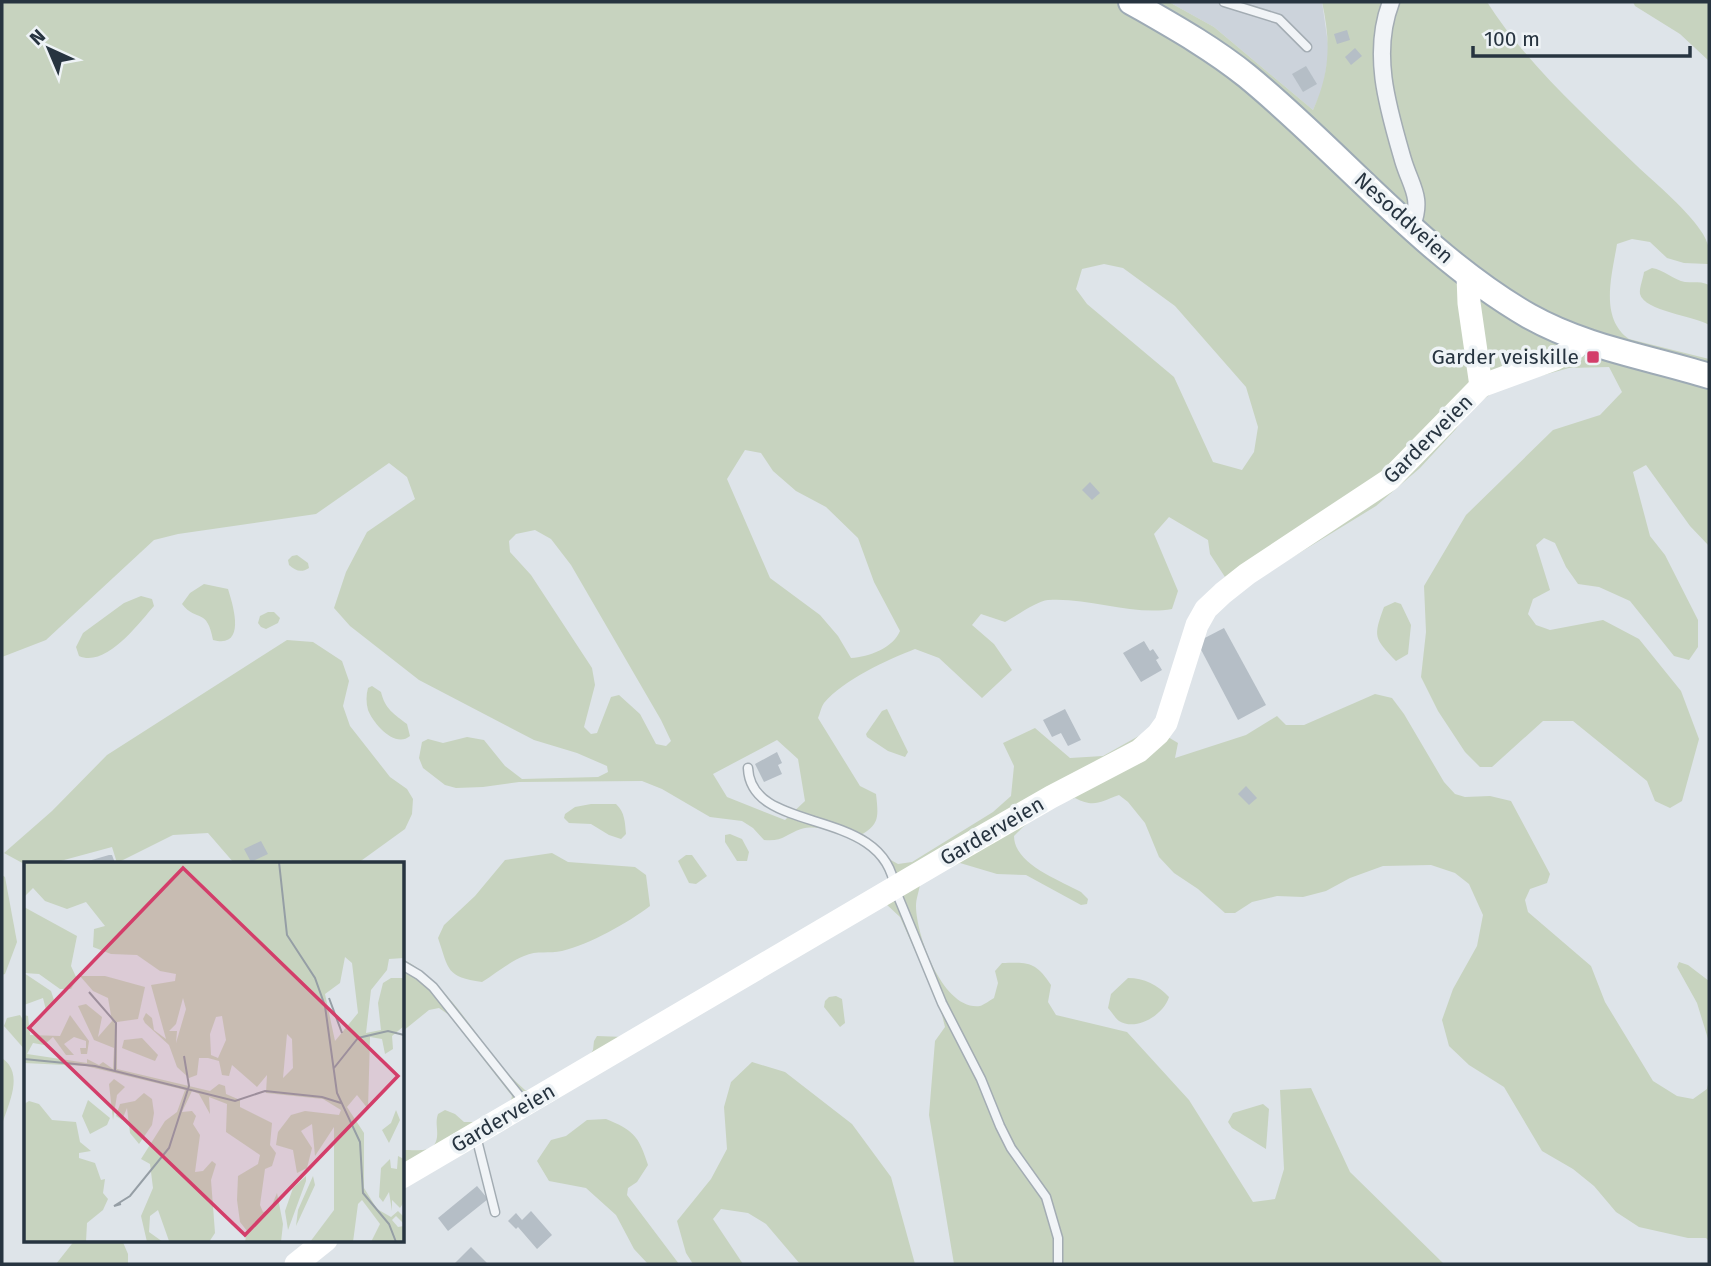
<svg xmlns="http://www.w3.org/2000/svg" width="1711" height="1266" viewBox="0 0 1711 1266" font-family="'Fira Sans',sans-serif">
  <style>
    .built { fill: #ccd3db }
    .green { fill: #c7d3bf; fill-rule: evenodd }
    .building { fill: #b5bec6 }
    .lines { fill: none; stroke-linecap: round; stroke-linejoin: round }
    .lane-casing { stroke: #a3acb3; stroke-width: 11 }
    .street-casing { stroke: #a3acb3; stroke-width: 19 }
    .primary-casing { stroke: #9daab5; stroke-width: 28 }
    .lane { stroke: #f1f4f7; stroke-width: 8 }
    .street { stroke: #f1f4f7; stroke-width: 16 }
    .secondary { stroke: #fff; stroke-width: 23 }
    .primary { stroke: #fff; stroke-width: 24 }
    .poi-dot { fill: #d33e6a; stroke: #eef3f6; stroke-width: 2.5 }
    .labels { text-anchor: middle; stroke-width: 7; stroke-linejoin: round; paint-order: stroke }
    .street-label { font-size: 21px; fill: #273440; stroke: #eef3f6 }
    .poi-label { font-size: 21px; fill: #273440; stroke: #eef3f6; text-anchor: end }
    .inset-road { fill: none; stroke: #959ea5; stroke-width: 2 }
    .view { fill: #d33e6a; fill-opacity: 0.15; stroke: #d33e6a; stroke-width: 3.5 }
    .inset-edge { fill: none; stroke: #273440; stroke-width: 3.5 }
  </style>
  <rect width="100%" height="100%" fill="#dee4e9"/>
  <polygon class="built" points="1169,2 1322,2 1329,51 1323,88 1313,110 1214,27"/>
  <g class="green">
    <path d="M2,2H1169L1214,27L1313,110C1330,73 1331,42 1322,2H1487C1527,64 1583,114 1636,165C1656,184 1689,211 1703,234C1709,244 1711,254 1708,264L1684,263L1667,258L1650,242L1632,239L1617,244C1612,275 1599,318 1629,339L1709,359V546L1690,526L1646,465L1633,472L1650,536L1665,555L1698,620V647L1689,660L1674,656L1630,601L1599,587L1578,584L1566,567L1555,543L1544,538L1536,545L1550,590L1533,599L1528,614L1536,625L1550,630L1603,620L1639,639L1681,691L1699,739L1682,801L1670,808L1655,801L1647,781L1573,721H1543L1492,767H1480L1465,752L1438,711L1421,677L1426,632L1424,586L1466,515L1553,430L1600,415L1622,392L1609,367L1569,368L1533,378L1493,392L1465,414L1456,429L1420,468L1376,506L1231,595L1210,590L1225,577L1210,554L1208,540L1169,517L1154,534L1178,591L1172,609C1134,616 1088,597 1048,600C1037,601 1016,616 1005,622L981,614L972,625L994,644L1012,670L982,698L939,658L915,649C887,660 843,680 824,703C821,707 820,714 818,718L860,786L876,794C879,820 879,825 856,838C839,833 819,824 801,829C786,834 783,842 764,840L753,828L742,821L710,817L662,789L642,781L519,782L483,787L456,788L445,785L423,768L419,758L422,742L428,739L443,743L467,737L484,740L505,766L522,779L598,777L608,772L607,766L577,753L534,740L419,680L350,626L334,608L346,572L367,532L415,499L407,477L389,463L316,514L178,534L154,540L46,640L2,657ZM1104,264L1123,268L1175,306L1246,387L1258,427L1254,452L1242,470L1213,462L1174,377L1087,304L1076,289L1082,269ZM745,450L761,453L773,471L796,491L826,507L858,538L874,582L900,631C893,648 869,657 851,658L838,636L820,615L770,578L727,479ZM535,530L551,539L571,565L661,720L671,741L666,746L656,744L640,714L619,695L611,697L597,733L591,734L584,727L595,685L592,668L531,575L510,552L509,541L516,534ZM777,740L798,759L805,801L785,820L727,797L713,774Z"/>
    <polygon points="1633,2 1709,2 1709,61 1680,34 1635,6"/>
    <path d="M1652,268C1664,270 1674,280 1685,282C1694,283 1701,281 1709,285V325C1695,316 1644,311 1640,294C1639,288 1643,279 1644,272Z"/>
    <path d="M297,555L308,563L309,568C301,573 296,571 289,565L288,560L292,556Z"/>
    <path d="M204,584L228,589C233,605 247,649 213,640C207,607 197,623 182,604L190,593Z"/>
    <path d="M141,596L152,599L154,606C139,623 106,668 79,656L76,647L83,633L124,603Z"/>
    <path d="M1395,602L1401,604L1411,625L1408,654L1396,661C1374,638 1373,637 1384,607Z"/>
    <polygon points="268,612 274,612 280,618 278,623 266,629 261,627 258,623 260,616"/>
    <polygon points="287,640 313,642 342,661 349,681 343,706 350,726 390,777 407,789 413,799 412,814 405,829 358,863 234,863 208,833 173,835 117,863 112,847 53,863 26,865 4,853 52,811 107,755"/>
    <path d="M372,686L381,692C385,709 394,714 407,724L410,736C395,749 373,723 368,710C366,703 366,695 368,688Z"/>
    <path d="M1375,694L1392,698L1404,714L1444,782L1455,794L1465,797L1490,796L1511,801L1550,874L1547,883L1530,889L1525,900L1528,912L1591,966L1605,1002L1653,1081L1677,1096L1693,1099L1707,1089L1709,1080V1241L1706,1238H1688L1639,1227L1616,1212L1594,1186L1573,1169L1542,1151L1504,1087L1469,1065L1449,1046L1442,1020L1453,989L1477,946L1483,915L1469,884L1455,873L1431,865L1383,866L1350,878L1326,891L1303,897L1277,896L1252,902L1235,913H1225L1198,889L1174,873L1159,857L1145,823L1128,802L1119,795C1100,802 1094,808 1075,798C1051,806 1031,818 1014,836C1014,864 1059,880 1081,892L1088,899L1087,904L1081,905L1026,875L997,874L960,863L931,876L920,885C919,891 916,899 916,906C916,935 943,1011 980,1006C984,1005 990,1000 994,998L998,983L995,971L1002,963C1029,962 1036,962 1051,985L1048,1002L1056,1015L1127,1032L1189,1100L1253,1202L1275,1199L1284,1169L1280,1090L1311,1088L1350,1172L1444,1264H954L929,1115L935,1041L945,1027L940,1007L900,917L885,903L403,1189V1150C414,1149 435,1155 437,1137C438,1128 435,1123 438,1114L445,1110L455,1114L464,1122H477L510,1105L512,1096L449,1015L439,1008L429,1010L403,1031V959C456,988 480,1051 525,1090H536L586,1061L593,1050L594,1041L597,1036L624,1037L889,881L883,867L889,859L898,864L912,862L993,812L1011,796L1014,766L1003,743L1035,728L1070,758L1103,756L1153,728L1178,743L1175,758L1246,735L1277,716L1286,725H1304Z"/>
    <polygon points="887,709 908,752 905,757 888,751 867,737 866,734 882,711"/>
    <path d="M591,804H616C625,812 625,823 626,834L621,839L609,835L591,824L569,823L564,818L565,814L575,807Z"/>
    <polygon points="730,834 742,839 749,852 747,861 737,861 725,842 725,835"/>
    <path d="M552,853L568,862L635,867L646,875L650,906C628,923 590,944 562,951C549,954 537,950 524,956C509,962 495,974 482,982C446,977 449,970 438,938L444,925L475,896L505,860Z"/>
    <polygon points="686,855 692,855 707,876 696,884 689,883 678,861"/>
    <polygon points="2,875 5,877 17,942 5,974 2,975"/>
    <polygon points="1679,962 1688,965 1709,981 1709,1042 1697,1003 1677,967"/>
    <path d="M1128,978C1144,978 1158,985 1169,997C1164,1014 1137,1032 1119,1021C1115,1018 1111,1011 1108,1008L1111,994Z"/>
    <polygon points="836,996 842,999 845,1023 840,1027 824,1007 825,1001 829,997"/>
    <polygon points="20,1015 26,1024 26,1051 4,1026 7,1018"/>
    <path d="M2,1058C25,1074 8,1104 2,1125Z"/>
    <polygon points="752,1062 785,1072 852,1124 891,1177 915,1264 800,1264 766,1224 748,1213 721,1209 713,1219 743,1264 693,1264 686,1253 677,1221 711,1179 727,1149 724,1107 731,1082"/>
    <polygon points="1263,1104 1269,1109 1266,1149 1232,1128 1228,1122 1233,1113"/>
    <path d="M606,1119C633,1130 639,1136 648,1165L637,1182L628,1188L627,1195L679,1264H648L634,1249L616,1215L586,1188L549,1181L537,1161L551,1140L566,1136L587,1120Z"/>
    <polygon points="75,1240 122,1240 128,1254 128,1264 56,1264"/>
  </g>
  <g class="building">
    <polygon points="1347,30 1350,40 1337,44 1334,34"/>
    <polygon points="1355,48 1362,56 1351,65 1345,57"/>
    <polygon points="1306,66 1317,84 1303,92 1292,74"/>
    <polygon points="1090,482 1100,493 1092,500 1082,490"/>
    <polygon points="1224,628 1266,705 1238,720 1197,642"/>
    <polygon points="1144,641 1150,651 1153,649 1159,658 1156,660 1162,670 1141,682 1123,653"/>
    <polygon points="1065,709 1081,740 1068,746 1061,733 1052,737 1043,720"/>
    <polygon points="777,752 782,763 778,765 782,774 764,782 755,764"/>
    <polygon points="1246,786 1257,798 1249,805 1238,794"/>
    <polygon points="261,841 268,854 251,862 244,849"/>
    <polygon points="109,855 112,855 115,863 78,864"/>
    <polygon points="477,1186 488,1199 448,1231 438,1218"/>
    <polygon points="531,1211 552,1235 537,1249 518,1227 516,1229 508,1221 516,1213 522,1220"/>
    <polygon points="471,1247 488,1264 454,1264"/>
  </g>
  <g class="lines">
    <defs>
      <g id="lane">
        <polyline points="1224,2 1279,19 1307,47"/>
        <path d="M748,768C751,837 885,804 895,889L942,1003L981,1079L1000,1126L1011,1148L1046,1197L1058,1238V1264"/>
        <polyline points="402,965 419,975 433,987 525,1103"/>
        <polyline points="476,1136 495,1212"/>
      </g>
      <path id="street" d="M1391,2C1371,54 1388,108 1403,160C1411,187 1423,197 1412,226"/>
      <path id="primary" d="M1131,2C1171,25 1211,47 1247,76C1341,153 1423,255 1529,316C1586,348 1648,357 1709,376"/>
    </defs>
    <use href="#lane" class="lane-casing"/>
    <use href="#street" class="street-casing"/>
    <use href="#primary" class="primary-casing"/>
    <use href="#lane" class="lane"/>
    <use href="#street" class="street"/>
    <g class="secondary">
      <polyline points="1468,275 1469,303 1481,386"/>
      <polyline points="402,1177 945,858 1051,797 1139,751 1158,734 1166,723 1197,625 1206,609 1223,593 1247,574 1389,480 1481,386 1555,359 1575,348 1582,341"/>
      <polyline points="296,1264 326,1240"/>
    </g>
    <use href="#primary" class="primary"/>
  </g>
  <rect class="poi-dot" x="1586" y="350" width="14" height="14" rx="3.5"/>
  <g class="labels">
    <g class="street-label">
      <text transform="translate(1404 218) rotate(42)" y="7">Nesoddveien</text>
      <text transform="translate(1428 439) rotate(-45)" y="7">Garderveien</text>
      <text transform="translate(992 831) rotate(-30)" y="7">Garderveien</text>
      <text transform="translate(503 1118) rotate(-30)" y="7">Garderveien</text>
    </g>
    <g class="poi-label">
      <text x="1579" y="364">Garder veiskille</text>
    </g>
  </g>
  <g transform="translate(24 862)">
    <rect width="380" height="380" fill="#dee4e9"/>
    <path d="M0,0H380V96L365,97L363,108L347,128L342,171L357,168L354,141L359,121L367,116H380V164L368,174L369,187L361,192L358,177L346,175L344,247L333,233L323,245L340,271V326L353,347L367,355L374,349L380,355V362L372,354L368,358L374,365L380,364V380H347L356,362L338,338L334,342L329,380H286L310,348V265L291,294L288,262L277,269L288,286L283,306L273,311L269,288L252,283L254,270L267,253L281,249L315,253L317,248L299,237L242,231L243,213L233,225L208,203L205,214L198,213L195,199L184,196H175L173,213L165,216L153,205L145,183L121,161L119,157L122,151L128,156L130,168L142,177L127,123L151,119L152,112L136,109L113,93L87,92L69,85L70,67L81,64L62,40L43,47L21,39L9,26L0,35ZM321,95L328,101L334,151L311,179L301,132L316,121ZM159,136L162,147L152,181L153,169H145L152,162ZM198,154L202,178L194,196L187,193L186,172L192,155ZM263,172L268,177L269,206L259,216ZM0,45L53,74L47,104L53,117L47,127H36L15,112L0,111L27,129L31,141L22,148L19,136L0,143ZM56,114H81L121,125L114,157L93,160V207L186,229L195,222L201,224L202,232L216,238V245L248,261L246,283L252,291L248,304L241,307L236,343L239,350L246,348L253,331L259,362L257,380H221L223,369L216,360L213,338L214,314L234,302L236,293L202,270L203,242L185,235L186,252L175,232L168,229L158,250L168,249L172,254L169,262L176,273L171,310L179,309L188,299L192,302L187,318L191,371L185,380L145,379L134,348L126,354L125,370L139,380H123L117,354L129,326L126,302L117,297L141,259L153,250L161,228L62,204L0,201V153L4,154L6,173L36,174L46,153L65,179L63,192H57L56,186H62V179L50,175L40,182L50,193H42L29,175L20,183L9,181L3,192L63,201V197L75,203L79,200L89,207L90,186L70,178L54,144L62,142L78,155L74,175L88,159L84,136L69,129ZM118,176L134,193L131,199L98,186L100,178ZM90,217L101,225L93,233L89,258L85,222ZM120,231L128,237L130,251L128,263L115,282L106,271L103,246L98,258L92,254L96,242L111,239ZM64,238L86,256L83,263L66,272L58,254ZM5,239L15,242L28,258L52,260L56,280L67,289L55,291V296L71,301L77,318L81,317L79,331L84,337L79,348L63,361L62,380H0V242ZM372,248L376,258L365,281L358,268L367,261ZM374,294L380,297V340L376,346L368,338V349L365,330L359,340L355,335L357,306L366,297L367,306L373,307ZM282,314V319L264,368L261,349L269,326ZM289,314L291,323L272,364L274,348Z" fill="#c7d3bf" fill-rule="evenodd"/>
    <path class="inset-road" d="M255,0L263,73L291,116L301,144L313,231L336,280L339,331L365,362L372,380M65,130L92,161L91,209M305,136L318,171M0,197L71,204L211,239L241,229L298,235L317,241M310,206L334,176L364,169L380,173M97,342L90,344L106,334L145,286L165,224L160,194"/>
    <path class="view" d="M159,6L374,214L221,373L5,166Z"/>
    <rect width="380" height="380" class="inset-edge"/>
  </g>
  <rect width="1711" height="1266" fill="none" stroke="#273440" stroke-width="7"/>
  <g transform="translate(49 49) rotate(316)" stroke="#eef3f6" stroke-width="5" paint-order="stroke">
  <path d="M0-5L12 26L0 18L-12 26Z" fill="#273440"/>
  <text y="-10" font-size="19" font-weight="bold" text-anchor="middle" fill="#273440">N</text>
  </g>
  <path d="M1473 46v10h217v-10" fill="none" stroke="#273440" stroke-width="3.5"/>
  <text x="1484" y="46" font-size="21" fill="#273440" stroke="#eef3f6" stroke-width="5" paint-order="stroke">100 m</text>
</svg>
